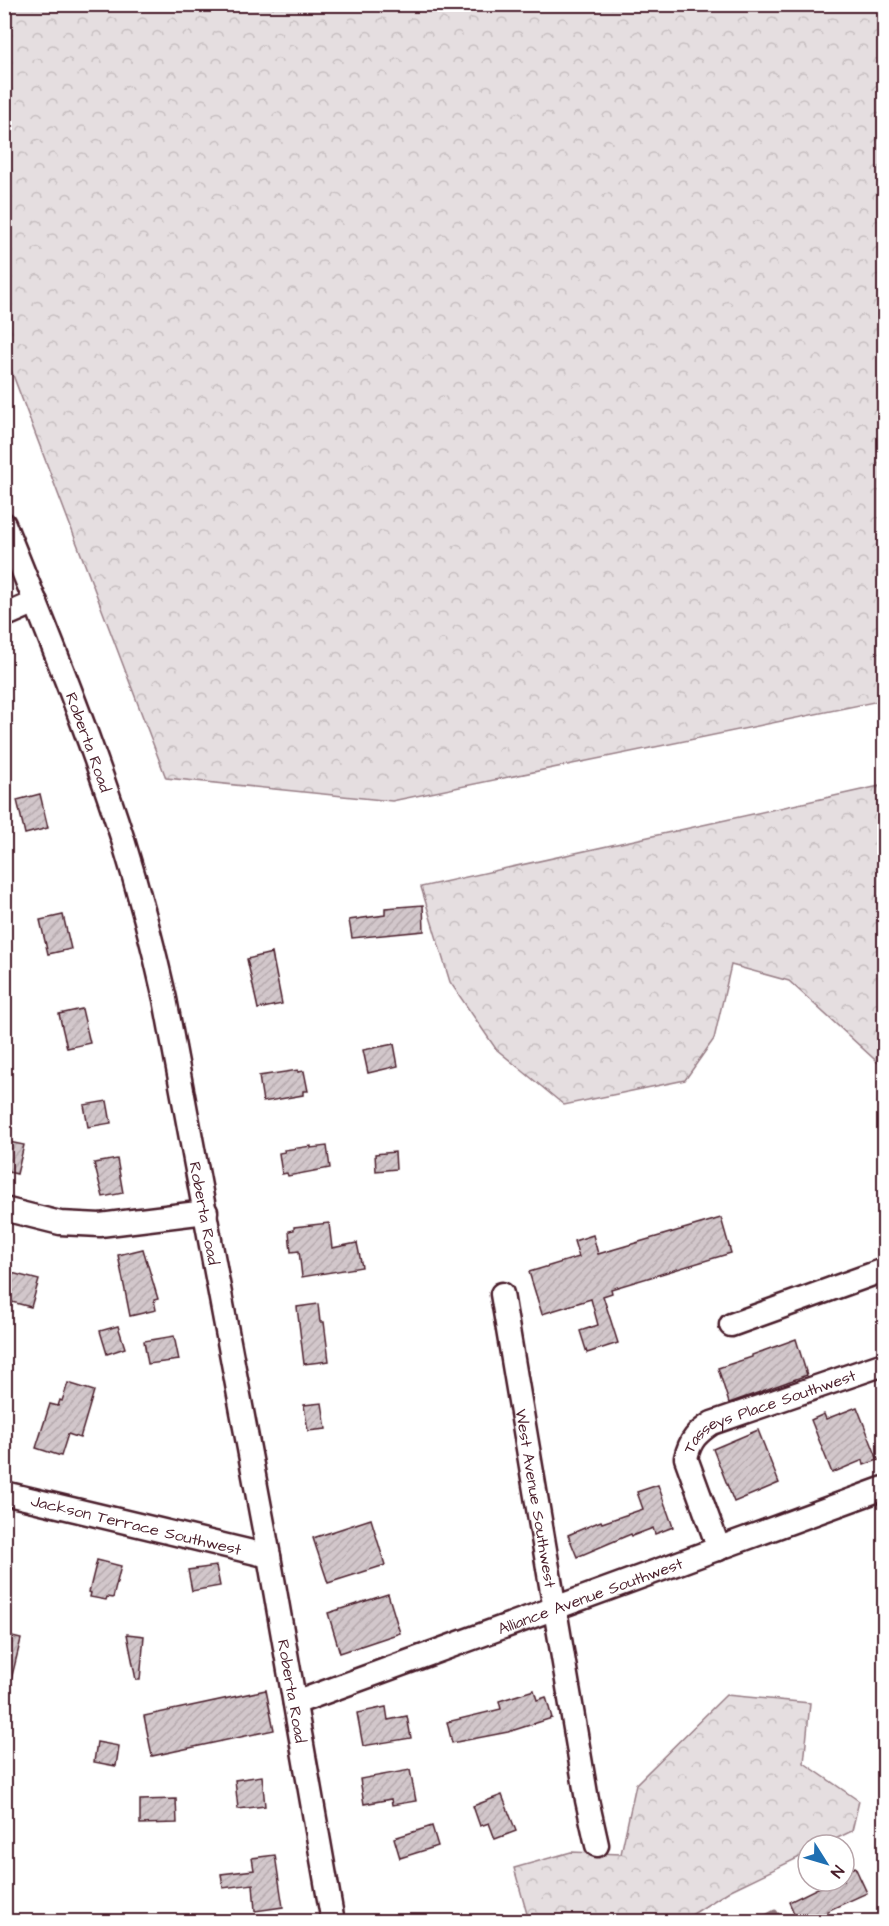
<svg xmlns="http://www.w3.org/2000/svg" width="889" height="1926" viewBox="0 0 889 1926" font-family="'Architects Daughter',sans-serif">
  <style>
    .forest { fill: url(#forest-crowns); stroke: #987e86; stroke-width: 1.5 }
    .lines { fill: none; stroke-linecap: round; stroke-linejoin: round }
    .stream { stroke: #91787e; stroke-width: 5 }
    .building { fill: url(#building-hatch); stroke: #4a1f2b; stroke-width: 1.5 }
    .minor-casing { stroke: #4a1f2b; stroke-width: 27 }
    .minor { stroke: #fff; stroke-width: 22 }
    .labels { text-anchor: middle; stroke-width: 4.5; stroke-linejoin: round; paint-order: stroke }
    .street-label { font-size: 16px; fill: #4a1f2b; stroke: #fff }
  </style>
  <defs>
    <pattern id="forest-crowns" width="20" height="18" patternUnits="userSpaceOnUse" patternTransform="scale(1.5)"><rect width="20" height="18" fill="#e5dee0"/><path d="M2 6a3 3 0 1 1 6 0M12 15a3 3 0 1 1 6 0" fill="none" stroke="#c6bec0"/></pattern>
    <pattern id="building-hatch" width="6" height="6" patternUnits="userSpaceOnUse" patternTransform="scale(1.5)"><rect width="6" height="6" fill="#d2c7cb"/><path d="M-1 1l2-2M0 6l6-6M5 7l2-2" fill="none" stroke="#b6aaae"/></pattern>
  </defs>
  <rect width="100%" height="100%" fill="#fff"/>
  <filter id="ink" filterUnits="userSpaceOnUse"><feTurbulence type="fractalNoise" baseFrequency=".0167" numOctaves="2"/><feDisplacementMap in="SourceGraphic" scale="12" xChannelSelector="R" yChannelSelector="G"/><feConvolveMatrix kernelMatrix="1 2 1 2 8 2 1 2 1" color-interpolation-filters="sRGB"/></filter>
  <g filter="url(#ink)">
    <g class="forest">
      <polygon points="5,4 884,5 884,700 392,801 166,778 5,354"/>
      <polygon points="884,785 884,1068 789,981 731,965 714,1039 685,1080 564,1105 496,1049 450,982 421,887"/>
      <polygon points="726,1695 810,1703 804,1763 859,1801 852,1831 823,1845 808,1845 808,1853 731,1890 682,1921 529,1921 514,1868 571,1852 621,1854 636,1784"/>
    </g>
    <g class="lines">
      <polyline class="stream" points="756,1922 775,1912 782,1922"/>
    </g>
    <g class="building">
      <polygon points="40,794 48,828 25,834 17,800"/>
      <polygon points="423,905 424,931 352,938 349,920 385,915 385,908"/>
      <polygon points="63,915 71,949 48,954 40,920"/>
      <polygon points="272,953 282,1004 258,1009 247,959"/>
      <polygon points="82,1009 90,1043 67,1048 59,1014"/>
      <polygon points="394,1044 398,1066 368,1073 363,1050"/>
      <polygon points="298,1070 298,1072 304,1071 308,1091 303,1091 303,1095 263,1102 259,1076"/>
      <polygon points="107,1101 111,1123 88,1127 84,1105"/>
      <polygon points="4,1141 24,1145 17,1174 4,1171"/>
      <polygon points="311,1146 311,1148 327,1146 330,1168 288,1176 287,1173 282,1174 279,1153 285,1152 284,1150"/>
      <polygon points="395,1152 396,1169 376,1171 375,1154"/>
      <polygon points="117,1159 123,1193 103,1197 94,1163"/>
      <polygon points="721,1218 731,1253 611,1289 612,1293 603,1296 618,1343 587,1353 580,1331 598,1325 591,1299 542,1314 529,1272 579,1257 574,1241 593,1235 598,1254"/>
      <polygon points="329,1223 332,1248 357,1243 362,1267 302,1277 299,1251 291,1252 289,1231 294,1230 294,1227"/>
      <polygon points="143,1249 158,1299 154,1300 156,1310 130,1316 118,1255"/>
      <polygon points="4,1271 39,1280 31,1307 4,1300"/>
      <polygon points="318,1304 320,1322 324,1322 329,1361 304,1364 297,1307"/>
      <polygon points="118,1326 125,1348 107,1354 100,1331"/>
      <polygon points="174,1336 179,1360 148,1364 144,1341"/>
      <polygon points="796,1339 807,1375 729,1403 718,1368 752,1357 752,1355"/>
      <polygon points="68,1383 94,1391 80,1438 68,1434 61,1456 36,1448 50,1404 58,1406 60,1400 62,1401"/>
      <polygon points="322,1403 326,1429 308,1431 304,1405"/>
      <polygon points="857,1407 878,1460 864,1465 863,1460 832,1473 811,1420 824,1414 826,1419"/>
      <polygon points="758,1430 779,1483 734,1502 713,1449"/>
      <polygon points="658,1485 673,1527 655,1534 653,1528 632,1536 631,1534 577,1557 568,1535 601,1521 602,1523 643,1509 637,1492"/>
      <polygon points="371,1519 385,1565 328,1583 313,1538"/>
      <polygon points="97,1560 121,1566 113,1598 107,1597 106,1600 90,1597 91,1593 89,1592"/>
      <polygon points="216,1566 220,1586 192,1591 188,1570"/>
      <polygon points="388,1594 400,1633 340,1653 328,1613"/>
      <polygon points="127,1634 144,1636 140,1680 136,1680"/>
      <polygon points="4,1635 21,1639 10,1684 4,1684"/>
      <polygon points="266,1690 274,1730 152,1756 144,1716"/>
      <polygon points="534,1690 537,1700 546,1697 552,1718 508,1732 452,1743 447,1722 501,1709 499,1701"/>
      <polygon points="386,1707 388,1720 407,1716 411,1738 363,1746 357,1713"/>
      <polygon points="97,1742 119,1746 116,1766 94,1762"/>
      <polygon points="410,1770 416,1801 392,1805 391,1799 364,1804 360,1779"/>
      <polygon points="262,1776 265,1806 238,1809 235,1780"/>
      <polygon points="502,1795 516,1831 495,1839 489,1823 480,1826 473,1806"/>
      <polygon points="176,1799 177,1823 140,1824 140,1800"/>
      <polygon points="432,1826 438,1846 400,1858 394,1838"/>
      <polygon points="275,1855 283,1907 255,1911 253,1884 223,1888 221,1874 254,1870 252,1858"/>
      <polygon points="855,1867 867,1893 827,1911 830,1917 820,1922 798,1922 789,1902 832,1881 844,1881 844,1872"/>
    </g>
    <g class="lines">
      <defs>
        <g id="minor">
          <path id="s1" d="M4,524C46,628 89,733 123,840C139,892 153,945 165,999L269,1556L333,1922"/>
          <polyline points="4,616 36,602"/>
          <polyline points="4,1209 60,1223 100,1225 206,1212"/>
          <path id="s2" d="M502,1294L587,1800L597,1845"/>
          <polyline points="731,1325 884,1270"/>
          <path id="s3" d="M4,1493L269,1556"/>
          <path id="s4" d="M719,1549L686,1458C690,1440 697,1433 712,1423L884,1364"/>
          <path id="s5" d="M295,1703L884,1488"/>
        </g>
      </defs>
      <use href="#minor" class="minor-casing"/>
      <use href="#minor" class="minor"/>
    </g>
  </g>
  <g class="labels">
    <g class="street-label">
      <text dy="6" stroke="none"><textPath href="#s1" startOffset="234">Roberta Road</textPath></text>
      <text dy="6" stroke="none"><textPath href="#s1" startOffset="720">Roberta Road</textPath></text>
      <text dy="6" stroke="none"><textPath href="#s4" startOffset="198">Tasseys Place Southwest</textPath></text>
      <text dy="6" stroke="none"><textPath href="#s2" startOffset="207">West Avenue Southwest</textPath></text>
      <text dy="6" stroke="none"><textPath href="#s3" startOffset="136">Jackson Terrace Southwest</textPath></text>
      <text dy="6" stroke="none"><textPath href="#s5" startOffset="314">Alliance Avenue Southwest</textPath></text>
      <text dy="6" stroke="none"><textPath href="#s1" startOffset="1206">Roberta Road</textPath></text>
    </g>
  </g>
  <rect width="889" height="1926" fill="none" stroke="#fff" stroke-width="24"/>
  <rect x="12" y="12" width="865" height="1902" fill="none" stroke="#4a1f2b" stroke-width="2" filter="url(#ink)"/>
  <g transform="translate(826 1863) rotate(127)"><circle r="28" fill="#ffffff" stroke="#b7a5aa" stroke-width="1.5"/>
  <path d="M0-4.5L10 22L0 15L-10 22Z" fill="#1f6fb2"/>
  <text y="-9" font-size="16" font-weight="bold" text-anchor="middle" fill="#4a1f2b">N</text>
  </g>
</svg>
